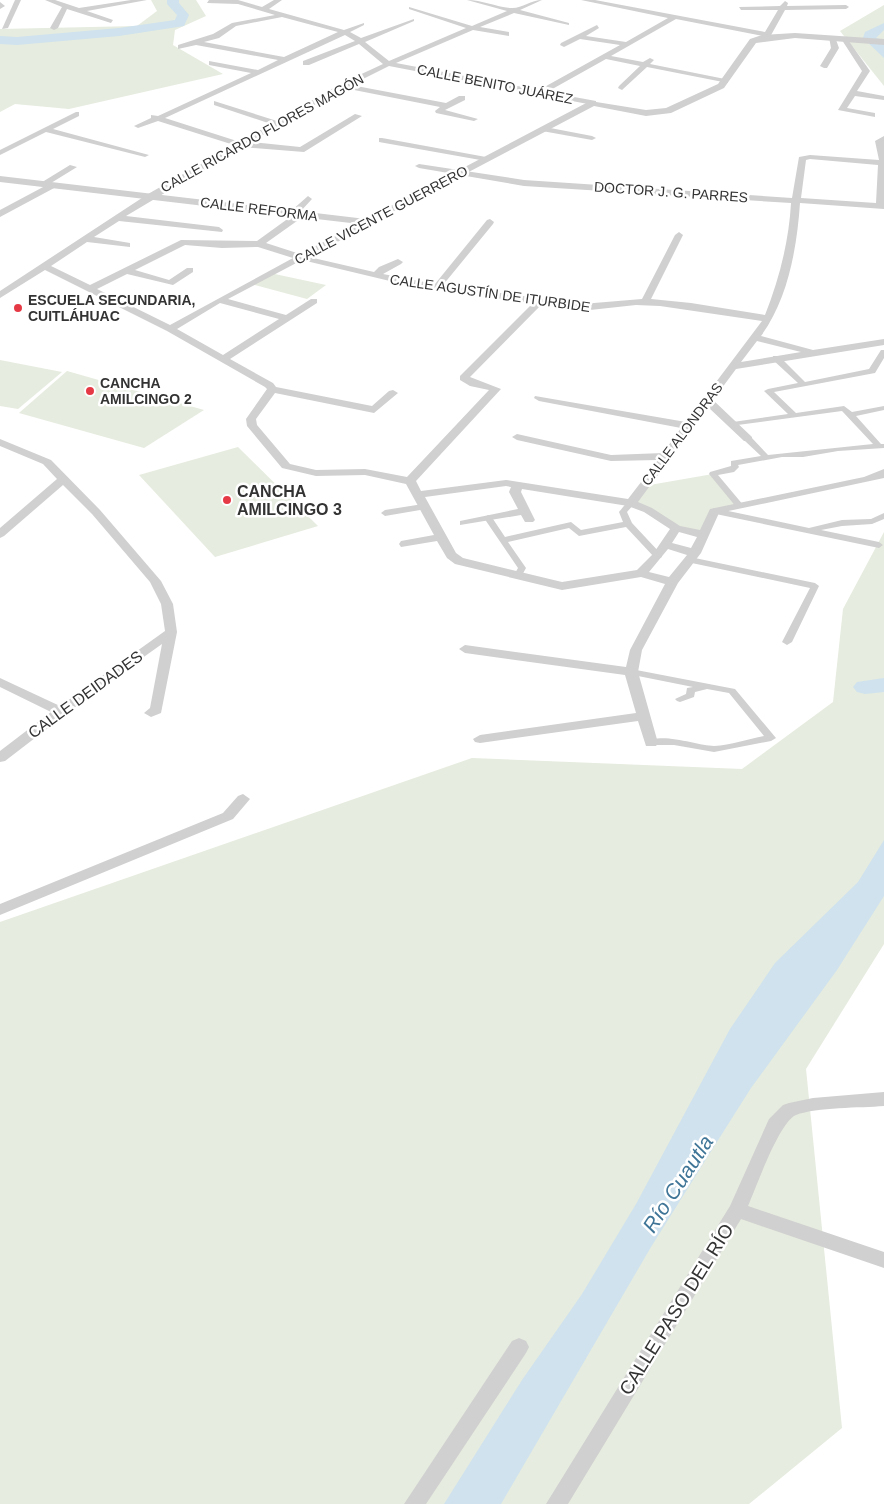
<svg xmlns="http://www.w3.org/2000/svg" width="884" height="1504" viewBox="0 0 884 1504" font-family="Arial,sans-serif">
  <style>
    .green { fill: #e6ecdf }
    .water { fill: #cfe2ee }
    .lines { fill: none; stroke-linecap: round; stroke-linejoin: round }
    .river { fill: #cfe2ee; fill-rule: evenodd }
    .pedestrian { fill: #d0d0d0; fill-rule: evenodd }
    .minor { fill: #d0d0d0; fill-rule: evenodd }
    .tertiary { fill: #d0d0d0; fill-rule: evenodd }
    .poi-dot { fill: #e63946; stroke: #fff; stroke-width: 2 }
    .labels { text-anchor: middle; stroke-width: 5; stroke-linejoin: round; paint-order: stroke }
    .far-street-label { font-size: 14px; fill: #333; stroke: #fff }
    .far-poi-label { font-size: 14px; font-weight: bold; fill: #333; stroke: #fff; text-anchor: start }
    .poi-label { font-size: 16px; font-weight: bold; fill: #333; stroke: #fff; text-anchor: start }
    .street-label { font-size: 16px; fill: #333; stroke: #fff }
    .near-street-label { font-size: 19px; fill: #333; stroke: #fff }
    .near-water-label { font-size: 21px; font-style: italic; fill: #3f7597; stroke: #fff }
  </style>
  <rect width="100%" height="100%" fill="#fff"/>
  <g class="green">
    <polygon points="151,0 196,0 206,16 175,30 173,45 223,74 69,109 15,104 0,112 0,29 137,26 157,11"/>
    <polygon points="884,5 884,86 840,31"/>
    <polygon points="270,273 326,285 307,299 251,284"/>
    <polygon points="0,360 62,372 18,409 0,406"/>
    <polygon points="67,371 204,410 144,448 19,413"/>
    <polygon points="238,447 318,526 215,557 139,475"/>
    <polygon points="713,474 740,506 714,511 704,535 676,528 631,503 644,486"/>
    <polygon points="884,532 884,944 806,1069 842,1428 749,1504 0,1504 0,922 472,758 742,769 833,702 843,609"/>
  </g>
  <g class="water">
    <polygon points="884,23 884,30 876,38 884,40 884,58 863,38 865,32"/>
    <polygon points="884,840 884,896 837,970 751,1088 715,1145 651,1247 501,1504 444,1504 522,1380 582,1294 636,1204 730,1029 775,963 858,882"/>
  </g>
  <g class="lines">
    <g class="river">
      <polygon points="167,0 179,0 179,3 189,15 184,26 119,36 17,45 0,44 0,36 17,37 119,28 175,20 177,15 167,4"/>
      <polygon points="884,678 884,692 865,694 857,692 853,687 857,682"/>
    </g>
    <g class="pedestrian">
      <polygon points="881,350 884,350 884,358 875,373 774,392 796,413 844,406 852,412 884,406 884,410 856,416 881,444 884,444 884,448 838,451 803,457 782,457 738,465 739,467 734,472 718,475 744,506 743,508 737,508 709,474 710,472 731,466 731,461 761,456 745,441 745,437 751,437 768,455 873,444 842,411 730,426 729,424 733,422 788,414 764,391 768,389 798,383 773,360 773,356 779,356 805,382 869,369"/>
      <polygon points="628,501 634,501 635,503 627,512 632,523 661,554 662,556 661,558 655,558 626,527 579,536 569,528 508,542 526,568 521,577 518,578 514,575 518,568 484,518 488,515 491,516 505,537 571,522 581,530 623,522 619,512"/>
      <polygon points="423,504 427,507 426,509 385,516 381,513 385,510"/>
      <polygon points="714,508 809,528 842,520 871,519 884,513 884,519 872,524 842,526 821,530 879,542 883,545 879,548 711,513 710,511"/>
      <polygon points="690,557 815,583 819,586 792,642 787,645 782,642 810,588 687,562 686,560 687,558"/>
      <path d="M631,669L735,689L776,738L771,741L714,752L674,745H647L646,743C659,731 698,746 714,746C731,745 748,739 764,736L729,693L707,689L695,692L694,697L680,702L677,701L675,699L686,694L687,688L693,687L628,674L626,672Z"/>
    </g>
    <g class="minor">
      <polygon points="15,0 21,0 8,28 2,29"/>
      <polygon points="45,0 55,0 79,8 131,0 147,0 87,11 113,20 111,23 67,9 58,28 54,30 50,28 62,7"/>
      <path d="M209,0H238L262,7L274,0H282L269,9L344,30L364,23V25L350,32L361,38L414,19V21L365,42L389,61L466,28L409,9V7L472,26L507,11L467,0C482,0 496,7 511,8C521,9 531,0 542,0L520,10L569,23V25L514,13L480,27L509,32V36L473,30L396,63L539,90L620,45L580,39L564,47L560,45L561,43L597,25L599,28L586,36L626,42L668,18L581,0H595L765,32L778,10H741L739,7L780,6L785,1L788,3L787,6L846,5L849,7L846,9L785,10L770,37L766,39L763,36L676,19L611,56L643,62L650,58L654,60L650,64L725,79H728V83L647,67L622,90L618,88L619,86L640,66L606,59L547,92L596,101V105H593L389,66L351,85L446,103L459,96H465V100L445,110L478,119L474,121L436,113L435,111L440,107L344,88L251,142L300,147L355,114L362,116L304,152L242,147L126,216L219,227L223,230L222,232L119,221L94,237L130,243V247L87,242L51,266L90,285L181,240L257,241L293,215L290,213L291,211L308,196L312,199L300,212H304V216L266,243L300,254L368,219L372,222L371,224L309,257L374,272L379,267L398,259L403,262L401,264L383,274L435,284L487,220L490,219L494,222L493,224L443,285L582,304L642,299L675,235L679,232L683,235L651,299L691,303L765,315C779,280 789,241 791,203L524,186L419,168L415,166L419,164L524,180L792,198L799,157L810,155L879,160L875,141L884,136V209L800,203C797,248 788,299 761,336L813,350L884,339V345L736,369L713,400L752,437V441H744L708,407L638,502L652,508L680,526L700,530L710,509L864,477L884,469V478L719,513L701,553L678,583L642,650L638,672L658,743L656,746H646L638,721L480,743L475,742L473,739L480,735L636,713L625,675L465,653L459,649L465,645L626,667L630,650L665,584L641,577L562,590L455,564L447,558L437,541L401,547L399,544L401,541L434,535L406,484L365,475L316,476L282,468L247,426L246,419L267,389L265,387L167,331L45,270L0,298V291L148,194L234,145L158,121L138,128L134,126L151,118V115L158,116L251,73L209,65V61L258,70L278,60L196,45L178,49V45L213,34L232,23L275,15L238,4L207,3ZM282,17L338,32L284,57L204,42L219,38L236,26ZM345,35L355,41L303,61V65H309L359,44L383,64L340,84L277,121L214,101V105L271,124L240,142L165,118ZM810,159L878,165L876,203L801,198L806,160ZM185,245L222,248L258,247L293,258L170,325L97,289L127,274L173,285L193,272V268H187L169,280L135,270ZM302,260L415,287L533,303L460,376V380L470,386L489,390L407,477L365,469L316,470L290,464L257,425L256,419L275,393L374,413L398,393L393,390L389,391L372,406L276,387L273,383L230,359L317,303V299H311L286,315L228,299ZM220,303L279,319L223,355L177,329ZM542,304L590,310L636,305L660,306L762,321L686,422L535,396L534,398L539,401L681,428L663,453L611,455L517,434L512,437L517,440L611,461L658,460L628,499L506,480L421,491L416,481L501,389L470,377ZM757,341L801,352L741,362ZM506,486L511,487L509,492L518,509L460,521V525L521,515L525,522H533L535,520L521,492L522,489L628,506L644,512L670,529L653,554L637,570L562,582L463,558L456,553L425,497ZM679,532L697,537L691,548L672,543ZM668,549L687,555L669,577L649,572Z"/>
      <polygon points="0,2 5,6 0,9"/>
      <polygon points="829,37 835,37 839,48 827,68 824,68 820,66 831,48"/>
      <polygon points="840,37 846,37 870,71 857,91 884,96 884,100 855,96 847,108 875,113 875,117 838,110 862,71"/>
      <polygon points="76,112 79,112 79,116 53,129 149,155 145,157 46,132 0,155 0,150"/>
      <polygon points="545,127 592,136 596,138 592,140 542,131 542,127"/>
      <polygon points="382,138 486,157 490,159 486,161 379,142 379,138"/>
      <polygon points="70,165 77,167 51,183 56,183 56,187 0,217 0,210 45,186 39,184"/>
      <polygon points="0,439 51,460 100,510 161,581 173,604 177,632 161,713 151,717 144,713 150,708 162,644 100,688 5,761 0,762 0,751 51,712 0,687 0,678 60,706 165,631 161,604 150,582 92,514 63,485 4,536 0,538 0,528 57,479 43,464 0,446"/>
      <polygon points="243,794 250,799 233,819 0,915 0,904 223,813 238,796"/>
      <path d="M884,1092V1106C860,1108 817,1107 796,1115C779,1122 756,1188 748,1206L884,1252V1268L741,1219L568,1504H546L730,1206L769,1119L783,1105L789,1103L813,1098Z"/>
      <polygon points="519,1338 526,1341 529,1347 526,1353 426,1504 404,1504 512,1341"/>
    </g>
    <polygon class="tertiary" points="795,33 884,39 884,45 795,38 756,43 724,88 671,113 646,116 594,106 368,225 0,182 0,176 366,219 590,101 646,110 666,108 718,84 750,39 762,35"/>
  </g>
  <g class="poi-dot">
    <circle cx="18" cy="308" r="5"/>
    <circle cx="90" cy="391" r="5"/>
    <circle cx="227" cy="500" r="5"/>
  </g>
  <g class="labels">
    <g class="far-street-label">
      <text transform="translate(495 84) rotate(11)" y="5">CALLE BENITO JUÁREZ</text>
      <text transform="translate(262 133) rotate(-29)" y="5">CALLE RICARDO FLORES MAGÓN</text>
      <text transform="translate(671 192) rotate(4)" y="5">DOCTOR J. G. PARRES</text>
      <text transform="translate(259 209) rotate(7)" y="5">CALLE REFORMA</text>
      <text transform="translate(381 215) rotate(-28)" y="5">CALLE VICENTE GUERRERO</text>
      <text transform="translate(490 293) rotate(8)" y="5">CALLE AGUSTÍN DE ITURBIDE</text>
      <text transform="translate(682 434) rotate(-53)" y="5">CALLE ALONDRAS</text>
    </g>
    <g class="far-poi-label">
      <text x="28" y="305">ESCUELA SECUNDARIA,<tspan x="28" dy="16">CUITLÁHUAC</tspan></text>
      <text x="100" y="388">CANCHA<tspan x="100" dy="16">AMILCINGO 2</tspan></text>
    </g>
    <g class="poi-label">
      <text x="237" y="497">CANCHA<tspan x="237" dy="18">AMILCINGO 3</tspan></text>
    </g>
    <g class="street-label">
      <text transform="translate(85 694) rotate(-36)" y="6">CALLE DEIDADES</text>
    </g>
    <g class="near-street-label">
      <text transform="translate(676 1309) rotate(-58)" y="7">CALLE PASO DEL RÍO</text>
    </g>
    <g class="near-water-label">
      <text transform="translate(678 1184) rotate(-57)" y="7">Río Cuautla</text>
    </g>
  </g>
</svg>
